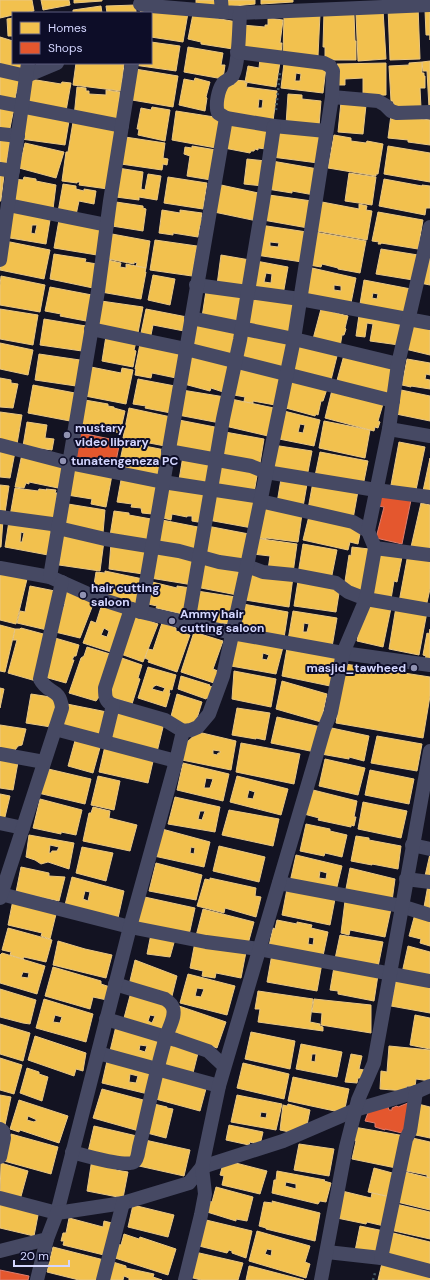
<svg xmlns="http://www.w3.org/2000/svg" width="430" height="1280" viewBox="0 0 430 1280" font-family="'DM Sans',sans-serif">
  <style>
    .homes { fill: #f2c14e; stroke: #e9c783; fill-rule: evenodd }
    .shops { fill: #e4572e; stroke: #df7d6d }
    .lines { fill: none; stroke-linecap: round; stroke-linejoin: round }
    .path { stroke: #445a66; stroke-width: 2.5; stroke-dasharray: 2 3; stroke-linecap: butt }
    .minor { stroke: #464963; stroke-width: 14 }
    .poi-dot { fill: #9092b2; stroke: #0d0d28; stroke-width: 1.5 }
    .labels { text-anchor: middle; stroke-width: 4; stroke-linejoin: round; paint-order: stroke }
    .poi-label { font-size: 12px; font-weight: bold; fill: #d4d6ff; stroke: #0d0d28; text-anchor: start }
  </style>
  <rect width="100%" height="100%" fill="#131322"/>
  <g class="homes">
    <polygon points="0,0 32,0 34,11 24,13 13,13 13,15 0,18"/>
    <polygon points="41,0 69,0 70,5 43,10"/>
    <polygon points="74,0 102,0 102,1 74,3"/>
    <polygon points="196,0 215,0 215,7 196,4"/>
    <polygon points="224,0 255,0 255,4 225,7"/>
    <polygon points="261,0 293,0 293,2 261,4"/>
    <polygon points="136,5 136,13 107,13 106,6"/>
    <polygon points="101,6 102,13 73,13 73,10"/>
    <polygon points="142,6 188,13 183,42 151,37 151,13 140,13"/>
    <polygon points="418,6 420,59 390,60 388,7"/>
    <polygon points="383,10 386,59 358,61 356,14"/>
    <polygon points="425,10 430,10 430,40 430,35 426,35"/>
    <polygon points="324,11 354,15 355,41 356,41 356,60 325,60 325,47 323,47"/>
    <polygon points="193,14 237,22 233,49 201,44 201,42 188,39"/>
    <polygon points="320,14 318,56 283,55 284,15"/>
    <polygon points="13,18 13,36 8,36 7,19"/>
    <polygon points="268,18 283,20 280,43 282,43 281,54 239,49 242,25 265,27 265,25 268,25"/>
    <polygon points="0,37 13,41 13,63 23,63 21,71 0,65"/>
    <polygon points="151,42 180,46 176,71 134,65 135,63 151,63"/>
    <polygon points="188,47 223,53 221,65 225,65 223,79 184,72"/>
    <polygon points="260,59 280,62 276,87 245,82 248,66 259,68"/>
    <polygon points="430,61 430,108 429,108 427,71 423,71 422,62"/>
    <polygon points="422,62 422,73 424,73 424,76 425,76 425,88 420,88 421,108 394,109 393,101 391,101 389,66 409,65 409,63"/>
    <polygon points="76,63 124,64 121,91 73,85"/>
    <path d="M284,63L326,68L323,93L281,88ZM296,73L301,74L300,81H295Z"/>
    <polygon points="386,63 386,95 363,96 363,78 345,79 345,85 337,85 337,64"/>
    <polygon points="135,69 178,76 173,107 132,100"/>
    <polygon points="0,74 20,79 14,102 0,99"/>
    <polygon points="195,78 210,82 206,97 207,98 205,111 179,105 184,79 194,81"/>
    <polygon points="30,79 61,84 62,82 71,83 66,111 26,105"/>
    <path d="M235,80L245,81V83H247L246,87L277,91L273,121L222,114L226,84L234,85ZM259,99L263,100L262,108H258Z"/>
    <polygon points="77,87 86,88 86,91 89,91 89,94 106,95 106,90 120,92 117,121 74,117"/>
    <polygon points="288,94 302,95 302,99 321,101 319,126 286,125"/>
    <polygon points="341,102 366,105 363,134 338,132"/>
    <polygon points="0,105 14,108 9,133 0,131"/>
    <polygon points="152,107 170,110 165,141 138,135 139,129 137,129 141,108 151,110"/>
    <polygon points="176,111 221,118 216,148 172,140"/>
    <polygon points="23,113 51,117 51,119 69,121 65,145 21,139"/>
    <polygon points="391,115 430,120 430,145 408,142 408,140 388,138"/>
    <polygon points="229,120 270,128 266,149 258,148 258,150 255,149 254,151 251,151 250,153 224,148"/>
    <polygon points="73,122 117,129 108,189 79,185 80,182 77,182 77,183 62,181 66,152 68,152"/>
    <polygon points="276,131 322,137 318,163 272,157"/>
    <polygon points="334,135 351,138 351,141 366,143 367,141 383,144 378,174 376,174 376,176 328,168"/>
    <polygon points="125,137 165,143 163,158 168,159 167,165 163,164 162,170 121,164"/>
    <polygon points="0,139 10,141 6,166 0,165"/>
    <polygon points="25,143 64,152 56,178 19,168"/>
    <polygon points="192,146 216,150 211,180 187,176 190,156 184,154 185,147 192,148"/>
    <polygon points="388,146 430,153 430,182 384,174"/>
    <polygon points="247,159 266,161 263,186 244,184"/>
    <polygon points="272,161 318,169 314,195 292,191 292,193 267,189"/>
    <polygon points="118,168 143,172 141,189 145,190 148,174 161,176 157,200 139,197 139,200 116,197"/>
    <polygon points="349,173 376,177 372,205 345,201"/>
    <polygon points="0,174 4,175 1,201 0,201"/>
    <polygon points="24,177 36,179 36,181 56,185 53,209 10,201 13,179 23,180"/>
    <polygon points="168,177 207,183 203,209 164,203"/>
    <polygon points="384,179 422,186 422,185 430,186 430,208 426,208 425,215 379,206"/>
    <polygon points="63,184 76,186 76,189 84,191 84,189 96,191 94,204 79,201 76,215 58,212"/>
    <polygon points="221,185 263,194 257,221 214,212"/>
    <polygon points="269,195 312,201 308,228 263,220"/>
    <polygon points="116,202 143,206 143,208 146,209 143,231 112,226"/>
    <polygon points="322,202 359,209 359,204 367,206 366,210 372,211 367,240 317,231"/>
    <path d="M9,209L50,220L46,244L4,237ZM32,225H37L35,234L31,233Z"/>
    <polygon points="162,210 180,213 180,210 202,213 201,219 205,219 204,226 200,225 198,237 173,233 173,235 159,233"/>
    <polygon points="378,212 423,220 418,249 381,243 381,244 378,244 379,242 372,241"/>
    <polygon points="59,220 105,229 97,255 54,248"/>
    <path d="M260,225L307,232L302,262L256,255ZM270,242L279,243L278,247L270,246Z"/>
    <polygon points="315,232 366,241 360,273 338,269 338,268 322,264 321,267 309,265"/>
    <polygon points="112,234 150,241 146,268 136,266 137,263 134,262 134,264 108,259"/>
    <polygon points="155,240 197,246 192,276 150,270"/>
    <polygon points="5,241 50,250 44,279 0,270"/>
    <polygon points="381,249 418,255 413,280 376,274"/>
    <polygon points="54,254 86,259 85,262 97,264 93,288 50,279"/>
    <polygon points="221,255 250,260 244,290 217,285"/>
    <polygon points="426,257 430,258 430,285 420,283"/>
    <polygon points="108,260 121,263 120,267 126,268 126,264 146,268 145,272 146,272 141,299 101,292"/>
    <path d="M256,261L288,267L283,295L251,289ZM266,273L272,274L271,283L264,282Z"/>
    <path d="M312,268L356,278L351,303L307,294ZM334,285L341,286V291L334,290Z"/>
    <polygon points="153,275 175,279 170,305 148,300"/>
    <polygon points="1,276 45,285 40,312 0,305 0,285"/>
    <path d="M364,280L411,289L406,313L360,304ZM373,293L378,294L377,299L372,298Z"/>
    <polygon points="50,287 92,295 86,321 60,316 61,314 45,311"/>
    <polygon points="206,291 244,297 239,323 202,317"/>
    <polygon points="250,298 297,304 290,333 246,325"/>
    <polygon points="101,301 143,307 137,338 96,328"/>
    <polygon points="0,309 38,315 33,345 0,339"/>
    <polygon points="146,309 187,317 184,331 153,325 150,340 140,338"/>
    <polygon points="321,309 348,316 345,328 346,329 344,335 342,335 340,347 313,339"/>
    <polygon points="359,315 403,321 399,345 370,341 373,324 367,323 365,337 356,336"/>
    <polygon points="44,319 86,326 82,351 40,345"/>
    <polygon points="197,323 237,330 233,356 193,349"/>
    <polygon points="411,323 430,328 430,355 405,349"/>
    <polygon points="244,332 289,341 284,368 239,358"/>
    <polygon points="106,336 136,342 134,350 136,351 133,367 102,361"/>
    <polygon points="0,343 33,350 28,375 0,369"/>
    <polygon points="140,344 181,352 176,378 152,373 151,378 135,375 136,369 135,369"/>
    <polygon points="298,345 337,356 331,380 287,370"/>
    <polygon points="39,354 80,360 76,386 35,380"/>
    <polygon points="344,355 393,369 389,394 336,384"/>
    <polygon points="190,356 233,366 226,393 211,388 210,391 184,384"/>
    <polygon points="407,359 430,363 430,375 426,374 425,379 430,380 430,389 411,386 411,387 402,385"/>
    <polygon points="91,367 121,373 122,368 133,370 126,404 85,396"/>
    <polygon points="239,369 281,378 275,405 253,401 253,403 245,402 244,401 245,397 234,395"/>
    <polygon points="0,378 11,380 11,383 18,384 13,408 0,407"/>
    <polygon points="138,379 175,386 171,413 145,408 146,406 133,404"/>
    <polygon points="288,380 327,389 323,401 321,401 318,415 316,414 315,416 282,407"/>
    <polygon points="33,385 75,393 70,421 28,413"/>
    <polygon points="182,390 225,397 220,423 178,415"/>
    <polygon points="332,390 383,404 378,421 380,422 378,428 375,427 374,431 325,418"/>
    <polygon points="401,390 430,396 430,421 396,414"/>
    <polygon points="231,399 274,408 268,436 225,426"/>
    <polygon points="85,400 108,404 108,406 114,407 114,408 125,411 120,433 80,425"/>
    <polygon points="129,408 171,417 165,446 123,438"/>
    <path d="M280,410L320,420L314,446L274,438ZM300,424L305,425L303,433L298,432Z"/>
    <polygon points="0,412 22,415 17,444 0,441"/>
    <polygon points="179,420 220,428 214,455 173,450"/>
    <polygon points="324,421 370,430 365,458 319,448"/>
    <polygon points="27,422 47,425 45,438 54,439 52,450 23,446"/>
    <polygon points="225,432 264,439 260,463 221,454"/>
    <polygon points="124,442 165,450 160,478 118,470"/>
    <polygon points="399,442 425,447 416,490 391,485"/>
    <polygon points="273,445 312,451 307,477 269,471"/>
    <polygon points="0,449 15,452 10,478 0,477"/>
    <polygon points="320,452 368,461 363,486 315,476"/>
    <polygon points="22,454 63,463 58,488 29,482 29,484 26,483 24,488 15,487"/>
    <polygon points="183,456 212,462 209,484 179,480"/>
    <polygon points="430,458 430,492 423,491"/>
    <polygon points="218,462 258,470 254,493 213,487"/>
    <polygon points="72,468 112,475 106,507 91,504 92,499 67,495"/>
    <polygon points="281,479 307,484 303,507 277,503"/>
    <polygon points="121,480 157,484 152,514 142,513 141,508 131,507 132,504 117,502"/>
    <polygon points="313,482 358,491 353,519 308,509"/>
    <polygon points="0,485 9,486 5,513 0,512"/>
    <polygon points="168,486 209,492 204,523 192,521 192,516 187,516 187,517 172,514 171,520 163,518"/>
    <polygon points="15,488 38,491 39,489 47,490 46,489 56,490 55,493 57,493 54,521 10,516"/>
    <polygon points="213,493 257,499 252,528 208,520"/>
    <polygon points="421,503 430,505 430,551 411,547"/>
    <polygon points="68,504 105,510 103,533 65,528"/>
    <polygon points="261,506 302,514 298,542 266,538 266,539 255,537"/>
    <polygon points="114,511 129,513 129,515 151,519 148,542 110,536"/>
    <polygon points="309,516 361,529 358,544 350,542 348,550 303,540"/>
    <polygon points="0,520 3,520 1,547 0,547"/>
    <polygon points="162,520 203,528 198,552 155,542"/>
    <path d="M9,521L52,526L48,555L5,547ZM21,532L24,533L22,542H20Z"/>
    <polygon points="207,526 249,534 243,562 202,554"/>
    <polygon points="63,534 104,541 100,571 59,565"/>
    <polygon points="255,538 297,544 293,573 268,570 270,556 253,554"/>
    <polygon points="111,543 147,547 143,574 109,569"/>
    <polygon points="303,544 337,550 331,580 298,574"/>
    <polygon points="352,547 369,549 363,591 344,588 349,555 351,556"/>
    <polygon points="155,549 199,556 193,585 150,578"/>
    <polygon points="376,552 402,557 397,582 394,581 391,599 368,595"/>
    <polygon points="408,554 430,559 430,589 426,607 399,602"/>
    <polygon points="201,560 242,567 237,595 196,587"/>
    <polygon points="1,570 28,575 16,624 0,620 0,576"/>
    <polygon points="105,571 143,579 138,605 93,591 96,572 105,573"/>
    <polygon points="249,571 293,577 289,607 245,600"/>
    <polygon points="148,581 177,588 177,586 191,588 186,615 156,608 157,606 144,603"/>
    <polygon points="298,581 340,587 336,612 294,606"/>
    <polygon points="30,586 55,591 47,630 17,623 20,611 25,612"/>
    <polygon points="64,587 94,602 80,638 55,632 65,603 60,603"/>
    <polygon points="197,591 236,597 232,624 222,623 221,625 211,621 212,619 193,617"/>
    <path d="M102,604L126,613L114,653L83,643L91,621L96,623ZM104,628L109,631L107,637L101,635Z"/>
    <polygon points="243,604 288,612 284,638 239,631"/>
    <polygon points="368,604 391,608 383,647 357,641 361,619 365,620"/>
    <polygon points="396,607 427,612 419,655 389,649"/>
    <path d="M293,611L337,618L332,647L288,640ZM304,623L309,624L307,632H303Z"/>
    <polygon points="133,615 158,624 143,662 118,653"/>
    <polygon points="162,623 176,628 176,631 190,635 177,672 148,662 149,660 145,658 148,649 153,650"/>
    <polygon points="0,625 15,629 5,672 0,671"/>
    <polygon points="21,628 47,635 36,681 8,673 17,640 13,640 15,629 20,629"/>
    <polygon points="430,629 430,659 425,659 426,656 423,655 427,633 429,634"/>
    <polygon points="194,632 223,641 213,669 218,671 214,683 181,672"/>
    <path d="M233,637L283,647L276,674L231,666ZM263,653L269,655L267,660L262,659Z"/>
    <polygon points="55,638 79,645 76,656 74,656 72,660 74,660 66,683 41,676"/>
    <polygon points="87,647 110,654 99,697 96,701 69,693 81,658 84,656"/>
    <polygon points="287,648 336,658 330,686 282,676"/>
    <polygon points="119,657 142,665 138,678 140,679 132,704 106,695"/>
    <polygon points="345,664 430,677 430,696 423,738 336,723"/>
    <path d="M148,667L176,675L172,690L170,689L169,693H170L166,707L138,698ZM156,685L165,688L163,692L152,689L154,686H155Z"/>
    <polygon points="234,671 276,679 271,707 232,699"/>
    <polygon points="181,676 210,685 209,686 214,687 211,699 206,698 206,699 178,689"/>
    <polygon points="282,681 327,694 321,722 276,709"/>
    <polygon points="0,688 4,689 0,708"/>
    <polygon points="31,694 57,698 51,727 26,723"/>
    <polygon points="177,694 202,702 194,728 170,720"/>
    <polygon points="67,704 107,712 102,736 60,726"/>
    <polygon points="237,708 270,713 265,740 256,738 256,739 232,735"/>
    <polygon points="114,712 164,723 157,752 107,740"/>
    <polygon points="277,717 321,727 315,752 271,743"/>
    <polygon points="0,725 26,729 22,745 18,746 13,753 0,751"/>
    <polygon points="327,727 369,736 364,761 349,757 349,759 321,754"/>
    <path d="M198,732L236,741L231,770L182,760L186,743ZM213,750L220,751V753H218L217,755L213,754Z"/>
    <polygon points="377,736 422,744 417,771 371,763"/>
    <polygon points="76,737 101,744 93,773 68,766"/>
    <polygon points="241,743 300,754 294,784 236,772"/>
    <polygon points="105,746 154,757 148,783 99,772"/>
    <polygon points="0,759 18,762 13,790 0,788"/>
    <polygon points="325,759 365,768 358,795 319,786"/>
    <path d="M183,763L229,774L223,801L177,790ZM206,778L213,779L210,788H204Z"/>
    <polygon points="44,768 91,779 85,804 38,793"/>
    <polygon points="370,770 414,779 409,804 365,795"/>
    <polygon points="98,776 120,781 114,810 91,805"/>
    <path d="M237,776L288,789L281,815L230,802ZM249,790L255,792L253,799L247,798Z"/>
    <polygon points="309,789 357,801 354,817 356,817 354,826 351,825 351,827 318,820 319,818 304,814"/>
    <polygon points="0,794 10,796 4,821 0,820"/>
    <path d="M175,797L220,807L215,832L168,824ZM200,811H205L202,820L198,819Z"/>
    <polygon points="40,799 82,810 76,835 61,832 61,834 33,828"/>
    <polygon points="363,802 407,811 401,838 358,829"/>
    <polygon points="93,807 110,811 109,818 137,825 130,851 83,841 89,813 91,813"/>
    <polygon points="229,810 279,819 273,846 222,835"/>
    <polygon points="306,824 330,829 330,831 347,835 342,857 325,853 324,856 300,851"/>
    <path d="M162,829L210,842L204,867L154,856ZM191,847L195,848L194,854L190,853Z"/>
    <path d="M29,835L74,843L69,869L48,862L41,864L35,860L26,857ZM50,845L59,847L57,851H52L51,853H49Z"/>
    <polygon points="356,836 369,838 369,840 401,846 398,869 372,864 372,865 351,861"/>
    <polygon points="219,846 265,857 259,882 213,871"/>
    <polygon points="82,847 113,853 106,881 76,873"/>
    <polygon points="430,854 430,877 425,876"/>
    <path d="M296,855L342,866L336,891L290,882ZM320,871L327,873L326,879L319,878Z"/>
    <polygon points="156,863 202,875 196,900 149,891"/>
    <polygon points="21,867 49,873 49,876 65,877 59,901 16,892"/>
    <polygon points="350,868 395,879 392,901 345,894"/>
    <path d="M72,877L124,891L118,918L65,905ZM85,891L90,892L88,901L83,899Z"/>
    <polygon points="210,878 256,888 255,896 261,897 256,917 225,908 224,913 197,906 205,879 210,880"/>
    <polygon points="428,885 430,886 430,908 424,907"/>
    <polygon points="287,889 335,899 330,925 282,915"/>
    <polygon points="140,896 195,908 189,935 135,922"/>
    <polygon points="13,900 57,910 50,939 41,936 42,933 8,925"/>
    <polygon points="345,901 391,909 385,937 350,930 349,935 341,933"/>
    <polygon points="203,909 254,922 248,944 196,936"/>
    <polygon points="415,914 430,917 430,946 420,943 421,939 409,936"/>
    <path d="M277,920L297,924V922L312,925L311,928L328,932L323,956L269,946L273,928L275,929ZM309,937L314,938L313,945L308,944Z"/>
    <polygon points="8,928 52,940 46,962 24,957 23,959 10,955 11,952 2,950"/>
    <polygon points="151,934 175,939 170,957 147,954"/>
    <polygon points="340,935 383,942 378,967 335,959"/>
    <polygon points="58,941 85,949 112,955 106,978 53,965"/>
    <polygon points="195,942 246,952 241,978 216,973 215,978 202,976 203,971 190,968"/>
    <polygon points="408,946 430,952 430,979 402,973"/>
    <path d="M2,953L45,966L37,994L0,983V955ZM23,972L29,973L28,978L21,977Z"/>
    <polygon points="272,954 322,963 317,991 267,982"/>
    <polygon points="135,960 177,976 172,996 129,985"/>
    <polygon points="53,967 101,981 101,984 110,987 107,1000 93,997 90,1009 45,996"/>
    <polygon points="334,967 378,975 374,1001 338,994 338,991 330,990"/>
    <path d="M188,974L235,986L227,1015L180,1003ZM197,988L204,989L201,997L195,996Z"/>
    <polygon points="396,979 430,985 430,1013 391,1006"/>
    <polygon points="0,989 36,1000 30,1024 23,1023 0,1017"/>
    <polygon points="258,991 313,999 310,1022 320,1024 320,1026 323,1027 323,1031 258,1022 260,1009 255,1009"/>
    <path d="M131,992L170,1006L163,1030L124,1018ZM150,1015L155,1016L152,1023L148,1021Z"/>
    <path d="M44,999L93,1014L86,1042L36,1028ZM55,1015L62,1017L60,1023L53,1022Z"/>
    <polygon points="314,999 371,1005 371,1033 321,1025 322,1013 312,1012"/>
    <polygon points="179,1006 226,1022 217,1048 171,1032"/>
    <polygon points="415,1015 430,1018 430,1049 410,1045"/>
    <polygon points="0,1024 30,1033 23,1061 0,1054"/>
    <path d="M116,1026L161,1039L155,1063L110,1051ZM140,1045L147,1046L145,1052L139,1050Z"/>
    <polygon points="251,1032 295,1041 290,1069 245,1059"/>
    <polygon points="35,1036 86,1053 83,1071 76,1069 74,1076 28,1060"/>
    <polygon points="166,1042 199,1049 193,1073 161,1065"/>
    <path d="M301,1044L342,1052L337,1077L296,1069ZM312,1054H316L315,1062L311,1061Z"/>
    <polygon points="389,1046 430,1050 430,1081 416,1079 415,1087 407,1086 406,1091 380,1089 381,1071 387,1072"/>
    <polygon points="351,1054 362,1056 359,1069 364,1070 362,1078 358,1078 357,1083 345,1082"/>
    <polygon points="0,1058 22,1065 14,1094 0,1090"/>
    <path d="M107,1061L153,1069L148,1094L102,1083ZM130,1074L138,1076L136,1083L129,1082Z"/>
    <polygon points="243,1063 289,1074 284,1099 237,1088"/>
    <polygon points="27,1068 39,1072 39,1074 48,1077 42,1101 20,1093"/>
    <polygon points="160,1072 207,1085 200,1111 152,1098"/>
    <polygon points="293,1077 349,1089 344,1113 288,1101"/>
    <polygon points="102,1089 147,1101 139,1131 93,1118"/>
    <polygon points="0,1095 11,1097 5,1125 0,1124"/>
    <path d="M237,1095L282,1104L276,1130L231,1122ZM261,1112L267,1113L266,1118L260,1117Z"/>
    <path d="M19,1100L68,1116L59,1143L20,1130L19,1132L10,1129ZM28,1116L37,1120L34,1122L27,1120Z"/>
    <polygon points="154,1104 167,1107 167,1108 173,1109 166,1138 147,1133"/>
    <polygon points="288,1104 310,1110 306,1130 299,1134 280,1130 283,1105 287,1106"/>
    <polygon points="418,1104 430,1107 430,1138 411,1134"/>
    <polygon points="229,1125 263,1132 260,1145 250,1142 249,1145 226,1140"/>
    <polygon points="94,1126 137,1136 131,1162 88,1152"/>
    <polygon points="354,1127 405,1136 396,1168 352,1159 356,1141 352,1139"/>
    <polygon points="11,1134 58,1147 51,1174 4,1161"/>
    <polygon points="408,1137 430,1142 430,1178 427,1177 427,1175 401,1170"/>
    <polygon points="145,1140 190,1150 184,1176 139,1166"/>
    <polygon points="299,1144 334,1149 329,1176 294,1170"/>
    <polygon points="92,1159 116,1167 116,1170 128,1172 123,1198 87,1191"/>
    <polygon points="224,1160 267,1171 260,1194 222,1185 224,1176 220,1175"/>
    <polygon points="1,1163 28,1171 20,1200 0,1194"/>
    <polygon points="374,1168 396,1174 391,1197 368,1192"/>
    <path d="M277,1171L325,1180L324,1181L331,1183L326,1202L320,1201L318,1204L272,1193L274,1180H276ZM286,1182L296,1184V1189L285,1186Z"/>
    <polygon points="401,1171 430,1178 430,1210 397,1202"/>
    <polygon points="216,1187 253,1197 247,1221 236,1219 236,1221 207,1212 209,1201 212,1202"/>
    <polygon points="342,1191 371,1198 372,1193 390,1197 384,1226 367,1222 366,1224 337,1218"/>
    <polygon points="0,1200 39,1210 34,1236 0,1228"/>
    <polygon points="272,1201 320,1213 315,1241 266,1229 266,1228 259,1226 264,1202 273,1203"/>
    <polygon points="396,1204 430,1212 430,1239 390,1230"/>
    <polygon points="133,1205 174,1215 168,1237 128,1227"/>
    <polygon points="69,1218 103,1227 104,1221 116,1224 108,1256 63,1245 64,1241 61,1241 63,1233 66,1233"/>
    <polygon points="202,1219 252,1231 246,1258 232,1253 232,1251 229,1250 227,1253 195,1245"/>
    <polygon points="360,1226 384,1231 379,1255 355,1251"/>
    <path d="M257,1231L310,1246L305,1262L310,1264L306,1278L249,1261ZM267,1249L272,1250L271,1256L265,1254Z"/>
    <polygon points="389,1232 430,1242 430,1268 383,1257"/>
    <polygon points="124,1234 139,1239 140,1237 176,1249 168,1275 112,1257 116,1244 121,1245"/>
    <polygon points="53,1247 108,1261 103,1280 79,1280 47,1272"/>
    <polygon points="195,1252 243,1263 238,1280 201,1280 189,1277"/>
    <polygon points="113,1262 126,1266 126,1268 154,1274 153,1277 162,1280 129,1280 129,1278 124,1276 123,1280 109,1280"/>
    <polygon points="382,1263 430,1273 430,1280 378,1280"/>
    <polygon points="249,1266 250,1266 304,1280 246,1280"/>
  </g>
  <g class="shops">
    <polygon points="76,432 120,441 116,461 114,461 113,466 71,458"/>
    <polygon points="380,496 411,500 402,544 376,538 384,507 378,506"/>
    <polygon points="413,1101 406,1134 385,1129 385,1130 375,1127 375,1123 365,1121 369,1110 388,1107 389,1110 392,1110 392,1108 397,1106 398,1107"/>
    <polygon points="0,1270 29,1276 28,1280 0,1280"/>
  </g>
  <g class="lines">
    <g class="path">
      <polyline points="276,110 280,73"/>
      <polyline points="373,1280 375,1273"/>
    </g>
    <g class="minor">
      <polyline points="221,0 222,12 240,13 430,5"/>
      <polyline points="140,4 151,6 222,12"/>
      <polyline points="0,70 26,76 57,63"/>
      <polyline points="332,97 378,101 385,105 391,111 397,113 430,112"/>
      <polyline points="0,102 122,126"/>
      <polyline points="226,118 274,126 326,131"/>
      <polyline points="0,134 18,136"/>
      <polyline points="0,169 13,171"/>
      <polyline points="8,205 107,225"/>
      <polyline points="0,260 28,63"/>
      <polyline points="196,285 300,299 430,323"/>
      <polyline points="191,318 294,339 398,364"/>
      <polyline points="91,329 186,349 393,401"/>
      <polyline points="389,429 430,436"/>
      <polyline points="0,445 69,463 163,482 261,497"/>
      <polyline points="168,451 251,466 266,472 376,490 430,497"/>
      <polyline points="260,501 353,522 368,531"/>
      <polyline points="0,517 52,524 58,528 105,539 179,551 219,562 247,566 263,572 294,575 336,583 348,592 366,599 430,610"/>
      <polyline points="375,548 430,555"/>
      <polyline points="0,568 50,577 97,598 141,612 232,633 343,653 430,665"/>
      <polyline points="50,577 98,291 110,201 132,63"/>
      <path d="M131,609L105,688C105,696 105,702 113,705L165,720L183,731"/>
      <path d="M141,612L226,118L218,113C215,105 218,90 223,83C226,80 231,79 233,75C239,64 239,28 240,13"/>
      <polyline points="188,623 223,419 240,340 263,201 274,126"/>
      <polyline points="55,729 176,761"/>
      <polyline points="104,742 113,705"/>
      <polyline points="0,754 44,762"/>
      <polyline points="0,823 23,828"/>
      <polyline points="412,845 430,849"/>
      <polyline points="406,879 430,882"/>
      <polyline points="279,883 401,906 430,915"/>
      <polyline points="1,894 130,927 206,942 259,949 430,981"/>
      <path d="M0,898L62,708C60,687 48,695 40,679L62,582"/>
      <polyline points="106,1019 176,1040 208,1051 224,1066"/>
      <polyline points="98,1053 219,1086"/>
      <polyline points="0,1129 3,1131 4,1138 0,1157"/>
      <path d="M72,1152C83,1155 127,1168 134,1162C138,1159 138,1153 139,1148C148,1111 155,1074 166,1037C168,1029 176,1017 173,1008C172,1004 168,1001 165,999L115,984"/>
      <polyline points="0,1198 57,1213 130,927 176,761 183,731 191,730 198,727 209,714 223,676 247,566 294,339 332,97 333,71 330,66 324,63 237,52"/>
      <polyline points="0,1251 47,1239 57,1213 123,1203 189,1183 202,1167 283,1141 355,1110 416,1092 430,1086"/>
      <polyline points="327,1252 381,1258 430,1271"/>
      <polyline points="381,1258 406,1139 410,1131 416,1092"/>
      <polyline points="37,1280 47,1239"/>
      <polyline points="103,1280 123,1203"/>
      <polyline points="185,1280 201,1215 205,1194 202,1167 219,1086 316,757 324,729 331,712 343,653 366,599 375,548 368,531 389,429 398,364 430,227"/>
      <polyline points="321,1280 346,1147 358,1100 374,1063 430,751"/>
    </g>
  </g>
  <g class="poi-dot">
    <circle cx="67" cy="435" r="4"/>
    <circle cx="63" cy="461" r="4"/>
    <circle cx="83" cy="595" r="4"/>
    <circle cx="172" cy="621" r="4"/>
    <circle cx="414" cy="668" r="4"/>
  </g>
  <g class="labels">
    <g class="poi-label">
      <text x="75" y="432">mustary<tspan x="75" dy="14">video library</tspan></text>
      <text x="71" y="465">tunatengeneza PC</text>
      <text x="91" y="592">hair cutting<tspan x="91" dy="14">saloon</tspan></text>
      <text x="180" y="618">Ammy hair<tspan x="180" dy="14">cutting saloon</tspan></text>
      <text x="406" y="672" text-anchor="end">masjid_tawheed</text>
    </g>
  </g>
  <rect x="12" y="12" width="140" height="52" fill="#0d0d28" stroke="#5d5d7e"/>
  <rect x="20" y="22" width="20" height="12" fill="#f2c14e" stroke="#5d5d7e"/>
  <text x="48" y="32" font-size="12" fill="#d4d6ff">Homes</text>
  <rect x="20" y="42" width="20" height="12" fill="#e4572e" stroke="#5d5d7e"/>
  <text x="48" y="52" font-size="12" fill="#d4d6ff">Shops</text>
  <path d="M14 1260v6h55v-6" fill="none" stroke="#d4d6ff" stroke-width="2"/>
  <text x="20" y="1260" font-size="12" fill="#d4d6ff" stroke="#0d0d28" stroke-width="3" paint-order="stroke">20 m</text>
</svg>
